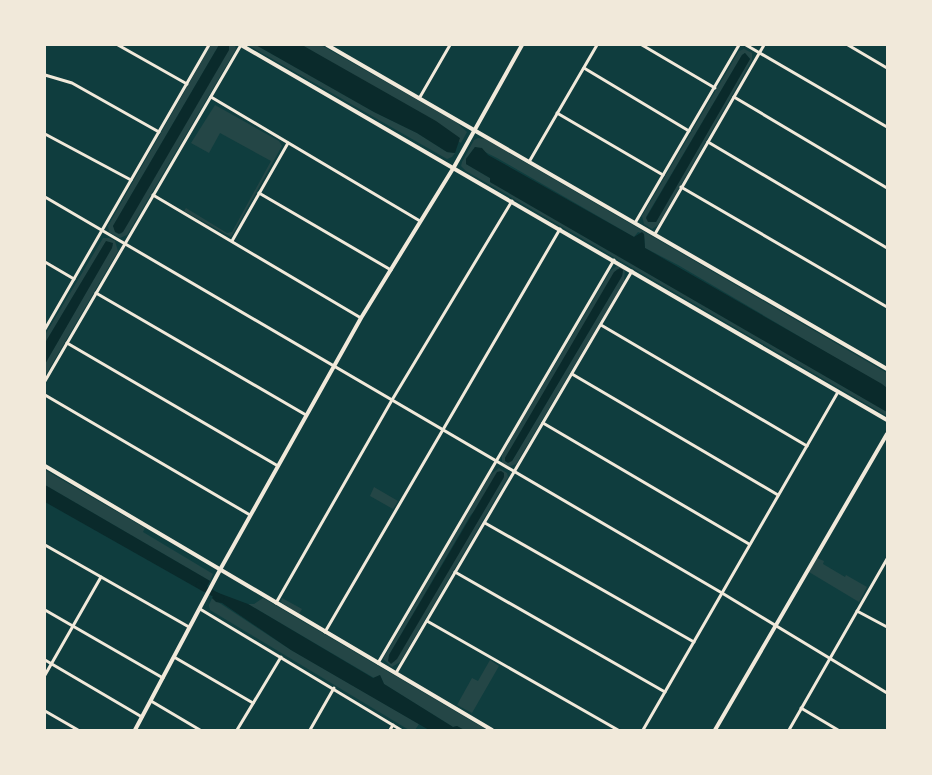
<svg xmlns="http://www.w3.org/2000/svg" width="932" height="775" viewBox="0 0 932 775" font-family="Cabin,sans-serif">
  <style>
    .green { fill: #244646; fill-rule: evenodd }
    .water { fill: #0a2a2b }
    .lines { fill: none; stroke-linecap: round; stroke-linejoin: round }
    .canal { stroke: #0a2a2b; stroke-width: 6 }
    .minor { stroke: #f1e9da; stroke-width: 3 }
    .tertiary { stroke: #f1e9da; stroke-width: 4 }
  </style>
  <rect width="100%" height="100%" fill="#0f3d3e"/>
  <g class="green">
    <polygon points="211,45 219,45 113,226 121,234 229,45 235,45 236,49 127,235 120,238 109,232 108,226"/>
    <polygon points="248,45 256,45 374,112 417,133 447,152 455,153 452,157 447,159"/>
    <polygon points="302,45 321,45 456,122 467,132 461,143"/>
    <path d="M744,49L752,53V60L658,225L652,229L644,224L642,216L739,51ZM745,53L750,59L656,222L646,217L742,55Z"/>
    <polygon points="215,105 279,141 282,146 231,237 184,211 186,208 227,233 232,232 271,161 220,133 209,153 191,143"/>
    <polygon points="478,138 485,139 887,373 887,388 678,265 645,248 644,234 638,232 634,237 497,158 475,147 466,159 466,164 490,178 490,182 887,412 887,416 466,171 461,166 462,162 474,140"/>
    <polygon points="103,238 109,238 115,241 118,251 45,376 45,364 113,245 105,243 45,343 45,335"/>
    <path d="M617,266L625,270L624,281L516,464L508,467L502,463V455L611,270ZM617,269L623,270L622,276L512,461H505V458Z"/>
    <path d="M499,468L507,473L508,477L400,662L392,667L383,659L491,474ZM504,477L394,662L389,655L470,516Z"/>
    <polygon points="45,470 145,528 143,532 213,574 210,581 45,485"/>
    <polygon points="374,487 398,501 393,509 370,496"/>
    <polygon points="817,558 824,561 823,564 845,577 846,575 867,587 859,602 809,572"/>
    <polygon points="212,598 291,650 419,724 415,730 409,730 210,610 209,605"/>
    <polygon points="263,598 487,730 464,730 457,726 453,727 384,684 380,675 374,678 248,604 254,604"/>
    <polygon points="282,598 302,609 299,614 281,602"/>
    <polygon points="490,660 499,666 472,713 457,705 472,678 478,681"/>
  </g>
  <g class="water">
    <polygon points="219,45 229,45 229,50 123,232 119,234 115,232 113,226"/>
    <polygon points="256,45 302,45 436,121 460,138 455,153 447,152 417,133 374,112"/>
    <polygon points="745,53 750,59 656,222 648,222 646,218 742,55"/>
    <polygon points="475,147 482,148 488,155 634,237 642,232 644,234 645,248 882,384 887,388 887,412 490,182 490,178 466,164 466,159"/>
    <polygon points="106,241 113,243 112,248 45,364 45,343"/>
    <polygon points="620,268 623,270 622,276 512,461 508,463 505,461 505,458 614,272"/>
    <polygon points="501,471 504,473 504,477 397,659 391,664 388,661 389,655 497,472"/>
    <polygon points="45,485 210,581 204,592 45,502"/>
    <polygon points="216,592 248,604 373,678 380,675 384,684 453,727 457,726 464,730 429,730 291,650 222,603 216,602 212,598"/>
  </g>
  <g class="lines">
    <polyline class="canal" points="199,585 221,598"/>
    <g class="minor">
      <polyline points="118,45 187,84"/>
      <polyline points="642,45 715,88"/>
      <polyline points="746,45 887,127"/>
      <polyline points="848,45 887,68"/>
      <polyline points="584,68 689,131"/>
      <polyline points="45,75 72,83 159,132"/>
      <polyline points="211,97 420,221"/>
      <polyline points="420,97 450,45"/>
      <polyline points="734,97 887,188"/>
      <polyline points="557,113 663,175"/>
      <polyline points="45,134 131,180"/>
      <polyline points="708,142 887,248"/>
      <polyline points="529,162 597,45"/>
      <polyline points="681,187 887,307"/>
      <polyline points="259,193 391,270"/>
      <polyline points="153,195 361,318"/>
      <polyline points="45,197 722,593 887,693"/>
      <polyline points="635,223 739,45"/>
      <polyline points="655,234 764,45"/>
      <polyline points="232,241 288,143"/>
      <polyline points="45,262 74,279"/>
      <polyline points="96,293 306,415"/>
      <polyline points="601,325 807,446"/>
      <polyline points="45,329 209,45"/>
      <polyline points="67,343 278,466"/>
      <polyline points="572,374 778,495"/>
      <polyline points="45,381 241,45"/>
      <polyline points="45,395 250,515"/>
      <polyline points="543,423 749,544"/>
      <polyline points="485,523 694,642"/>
      <polyline points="45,545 189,627"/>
      <polyline points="455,572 665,692"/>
      <polyline points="276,603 392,400 512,201"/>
      <polyline points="200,609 401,730"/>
      <polyline points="45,610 163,678"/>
      <polyline points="857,611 887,627"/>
      <polyline points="427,621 618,730"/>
      <polyline points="325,632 560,229"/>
      <polyline points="174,657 253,703"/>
      <polyline points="45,660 142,717"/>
      <polyline points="378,663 614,260"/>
      <polyline points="396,673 632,271"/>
      <polyline points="45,675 101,577"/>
      <polyline points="151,701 200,730"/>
      <polyline points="801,708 838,730"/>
      <polyline points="45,711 78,730"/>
      <polyline points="237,730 281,657"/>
      <polyline points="310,730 334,688"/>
      <polyline points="390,730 393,725"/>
      <polyline points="643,730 838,392"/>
      <polyline points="789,730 887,559"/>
    </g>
    <g class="tertiary">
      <polyline points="241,45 887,420"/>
      <polyline points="327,45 887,369"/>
      <polyline points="45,466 492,730"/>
      <polyline points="135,730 221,568 361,318 454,167 522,45"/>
      <polyline points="715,730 887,434"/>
    </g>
  </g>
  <rect width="932" height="775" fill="none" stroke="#f1e9da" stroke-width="92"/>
</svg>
